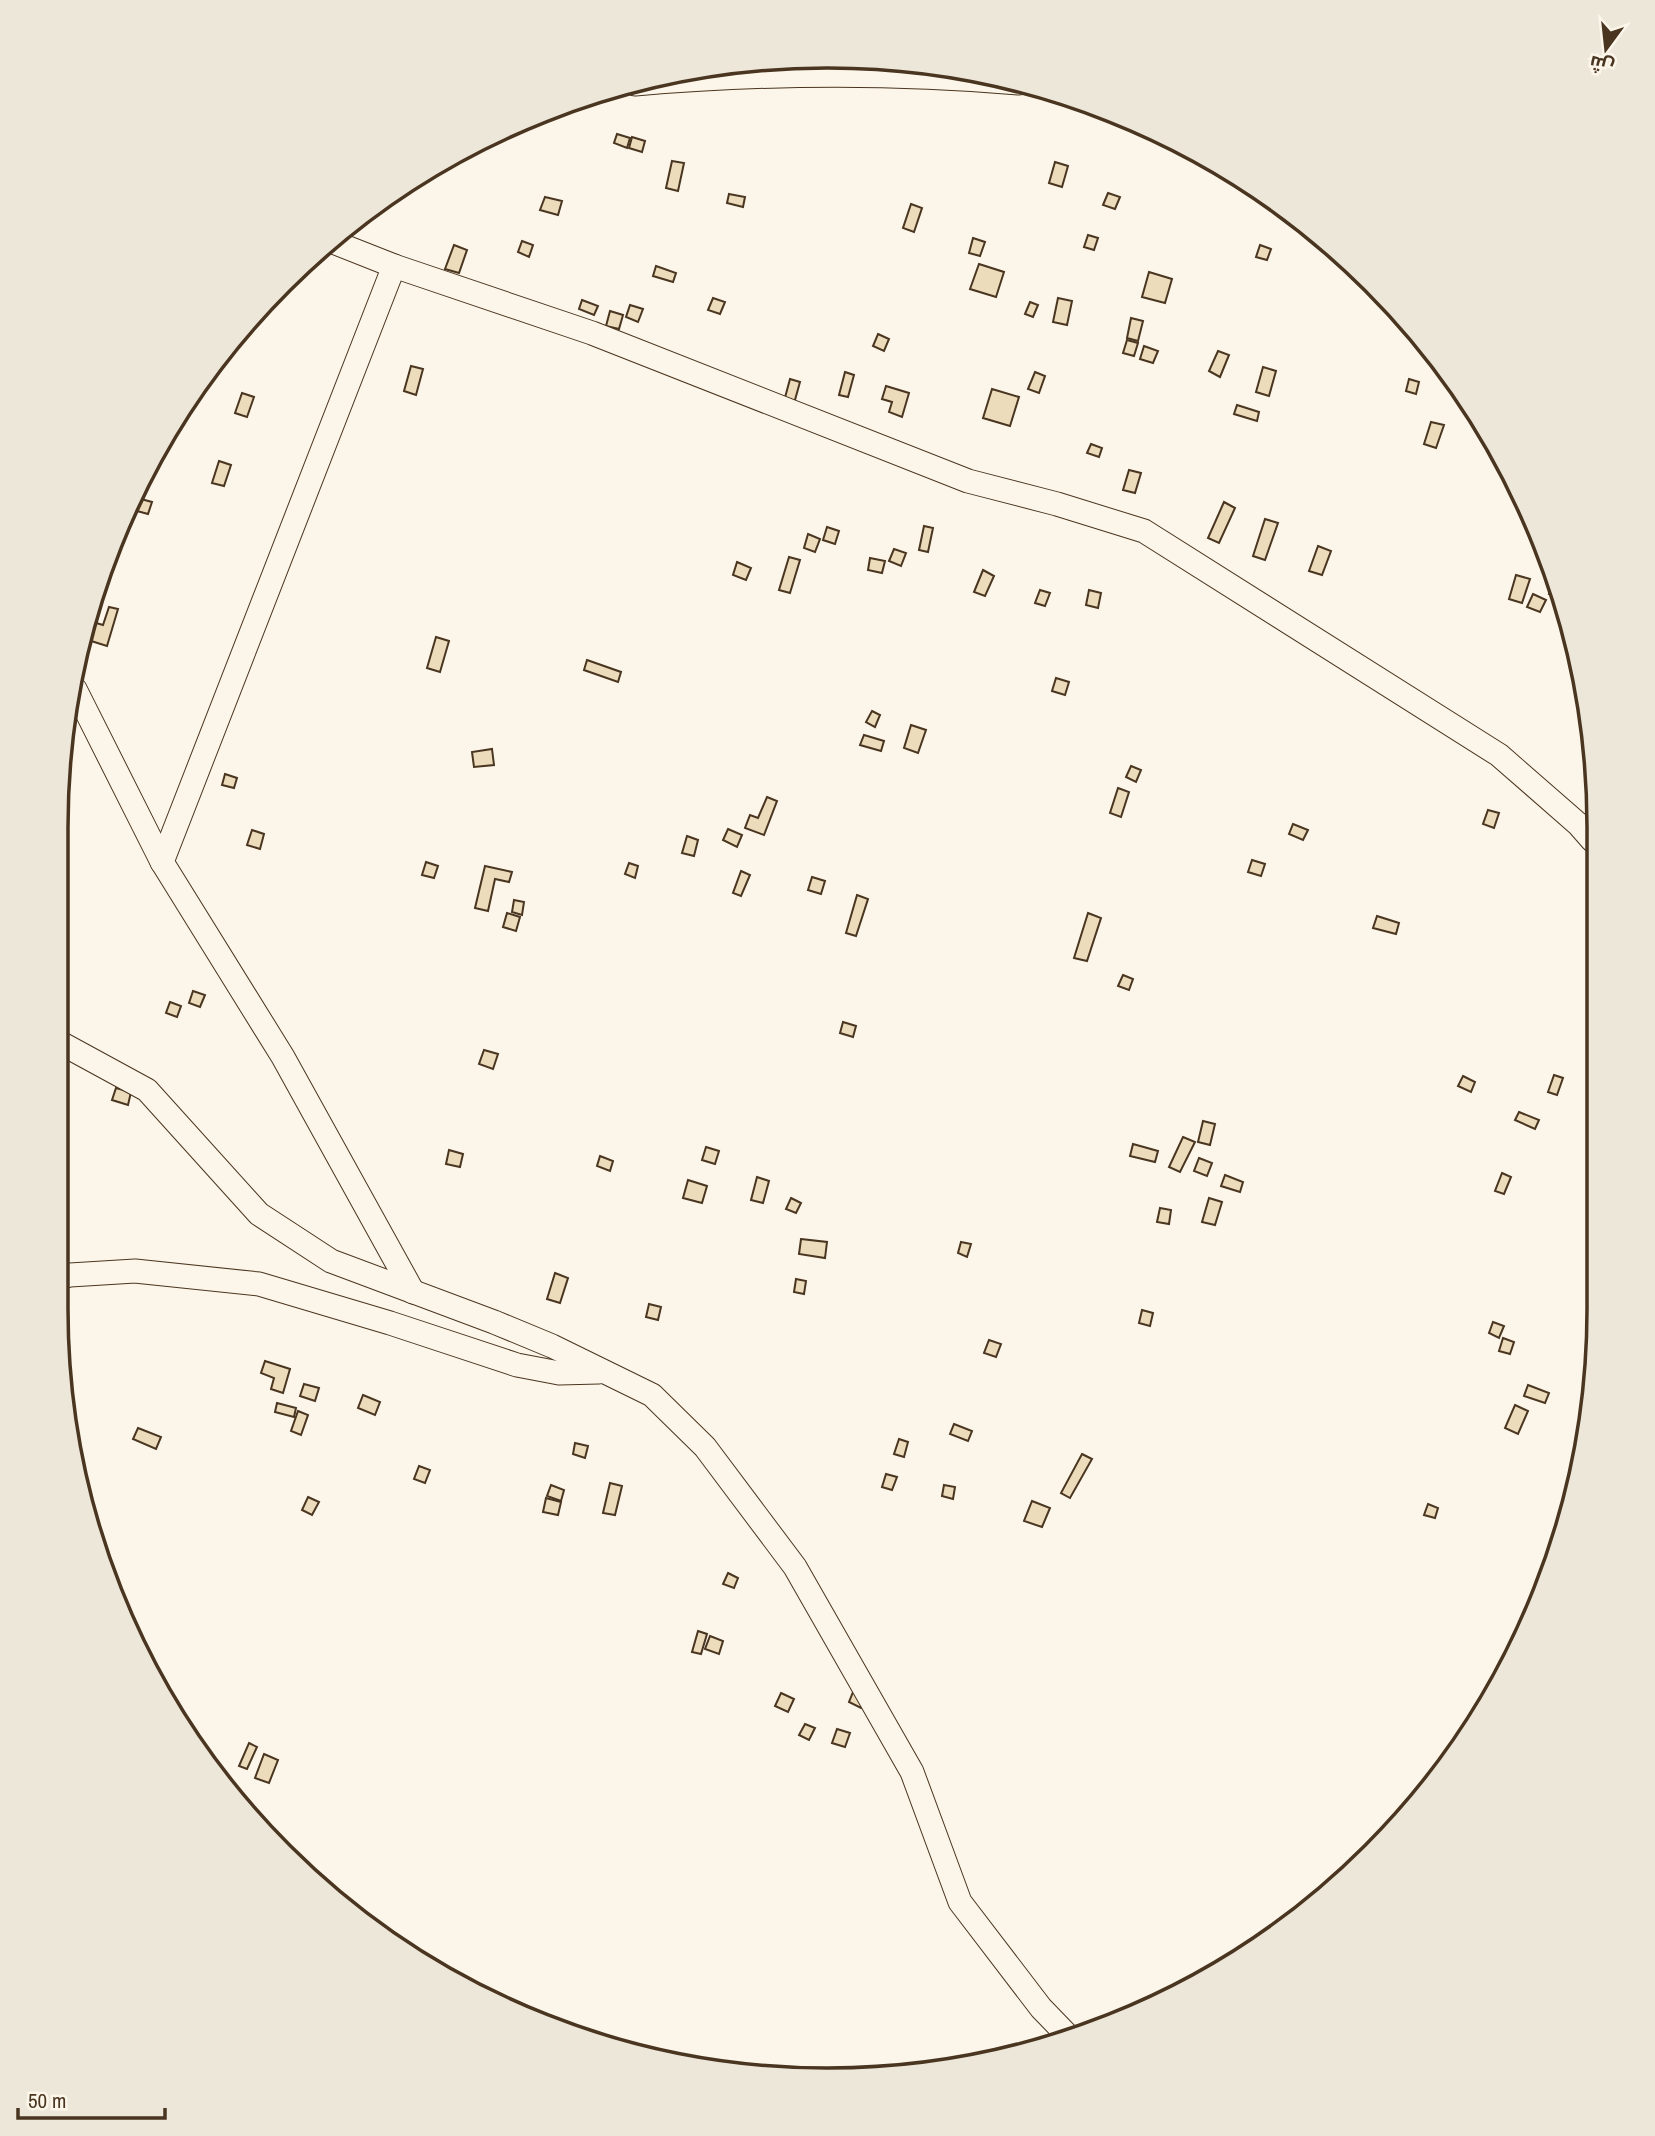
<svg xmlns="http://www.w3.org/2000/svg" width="1655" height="2136" viewBox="0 0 1655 2136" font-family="'Archivo Narrow',Cairo,sans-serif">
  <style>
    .building { fill: #ecdcbc; stroke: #4a3520; stroke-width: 2 }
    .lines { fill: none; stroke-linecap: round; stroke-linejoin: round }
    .minor-casing { stroke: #4a3520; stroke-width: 25 }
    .minor { stroke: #fbf6e9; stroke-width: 23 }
    .rim { fill: none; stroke: #4a3520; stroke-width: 3.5 }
  </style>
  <rect width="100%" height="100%" fill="#fbf6e9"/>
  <g class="building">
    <polygon points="617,134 630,138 627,148 614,143"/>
    <polygon points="632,137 645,141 642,152 629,148"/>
    <polygon points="672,161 684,163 678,191 666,188"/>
    <polygon points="1055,162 1068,166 1062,187 1049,183"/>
    <polygon points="1108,193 1120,197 1115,209 1103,205"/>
    <polygon points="729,194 745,197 743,207 727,203"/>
    <polygon points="545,197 562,201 558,215 540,210"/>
    <polygon points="911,204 922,208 914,232 903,228"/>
    <polygon points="1088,235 1098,238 1094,250 1084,247"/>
    <polygon points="973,238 985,242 980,256 969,253"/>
    <polygon points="522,241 533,245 529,257 518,252"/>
    <polygon points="454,245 467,250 459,273 445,269"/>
    <polygon points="1260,245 1271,249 1267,260 1256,257"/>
    <polygon points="979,264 1004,272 996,297 970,289"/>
    <polygon points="656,266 676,273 673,282 653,276"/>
    <polygon points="1149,272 1172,279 1165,303 1142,297"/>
    <polygon points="713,298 725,302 720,314 708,310"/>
    <polygon points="1058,298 1072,301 1067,325 1053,322"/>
    <polygon points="582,300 598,306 594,315 579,309"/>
    <polygon points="1030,302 1038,305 1033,317 1025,314"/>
    <polygon points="630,305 643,309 638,322 626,317"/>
    <polygon points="610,311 623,315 619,329 606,326"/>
    <polygon points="1131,318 1143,321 1138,341 1127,338"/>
    <polygon points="878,334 889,339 884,351 873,346"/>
    <polygon points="1127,340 1138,343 1134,356 1123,353"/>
    <polygon points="1144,346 1158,351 1153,363 1140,359"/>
    <polygon points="1218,351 1229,355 1220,377 1209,371"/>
    <polygon points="219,354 211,375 206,373 216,358"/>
    <polygon points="411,366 423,369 416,395 404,391"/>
    <polygon points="1263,367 1276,371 1269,396 1256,392"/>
    <polygon points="845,372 854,375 848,397 839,395"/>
    <polygon points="1035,372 1045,376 1039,393 1028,389"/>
    <polygon points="790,379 800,382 793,407 783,405"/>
    <polygon points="1409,379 1419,382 1416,394 1406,391"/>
    <polygon points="886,386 909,393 902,417 889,412 892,402 882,399"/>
    <polygon points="992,389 1019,397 1010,426 983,418"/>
    <polygon points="242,393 254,397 247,417 235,413"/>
    <polygon points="1237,405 1259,412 1257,421 1234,414"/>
    <polygon points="1431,422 1444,425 1436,448 1424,444"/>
    <polygon points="1091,444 1102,448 1099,457 1087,453"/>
    <polygon points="219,461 231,465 224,486 212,483"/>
    <polygon points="1129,470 1141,473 1135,493 1123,490"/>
    <polygon points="141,499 152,502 148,514 137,511"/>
    <polygon points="1224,502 1235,508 1219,543 1208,538"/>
    <polygon points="1265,519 1278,523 1265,560 1253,556"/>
    <polygon points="924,526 933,528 928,552 919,550"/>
    <polygon points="827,527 839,531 835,544 823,540"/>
    <polygon points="808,534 820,539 815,552 804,548"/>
    <polygon points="1318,546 1331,551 1322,575 1309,571"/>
    <polygon points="894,549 906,553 901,566 889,561"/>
    <polygon points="789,557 800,560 790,593 779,590"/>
    <polygon points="870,558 885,561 882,573 868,570"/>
    <polygon points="737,562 751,568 746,580 733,575"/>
    <polygon points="983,570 994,576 985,596 974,592"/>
    <polygon points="1516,575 1530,579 1522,603 1509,599"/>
    <polygon points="1553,583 1559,585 1561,592 1559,598 1549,594"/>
    <polygon points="1040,590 1050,593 1045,606 1035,603"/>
    <polygon points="1089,590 1101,593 1098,608 1086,605"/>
    <polygon points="1533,594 1546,600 1540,612 1527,607"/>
    <polygon points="109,607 118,609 107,646 88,640 93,622 103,625"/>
    <polygon points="436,637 449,641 440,672 427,668"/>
    <polygon points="587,660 621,672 618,682 584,670"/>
    <polygon points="1056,678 1069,682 1065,695 1052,691"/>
    <polygon points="872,711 880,715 875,727 866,722"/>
    <polygon points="911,725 926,730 918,753 904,748"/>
    <polygon points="864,735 884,741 881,751 860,745"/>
    <polygon points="492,749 494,765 474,767 472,752"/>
    <polygon points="1131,766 1141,770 1136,782 1126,777"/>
    <polygon points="225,774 237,778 234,788 222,785"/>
    <polygon points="1118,788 1129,792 1121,817 1110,813"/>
    <polygon points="767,797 777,801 764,835 745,828 750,815 758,818"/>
    <polygon points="1488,810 1499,813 1494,828 1483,824"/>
    <polygon points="1293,824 1308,830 1303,840 1289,834"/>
    <polygon points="728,829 742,835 737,847 723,840"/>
    <polygon points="252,830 264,834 260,849 247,845"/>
    <polygon points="687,836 698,840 694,856 682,853"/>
    <polygon points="1252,860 1265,864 1261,876 1248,872"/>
    <polygon points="426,862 438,866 434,878 422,875"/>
    <polygon points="629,863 638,866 635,878 625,874"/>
    <polygon points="485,866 512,872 509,882 495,879 488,911 475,908"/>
    <polygon points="741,871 750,875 741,896 733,893"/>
    <polygon points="812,877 825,881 821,894 808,890"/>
    <polygon points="857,895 868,899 856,936 846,933"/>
    <polygon points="514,900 524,902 522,915 512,912"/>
    <polygon points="507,913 520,917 516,931 503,927"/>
    <polygon points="1088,913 1101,918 1087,961 1074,958"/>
    <polygon points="1377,916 1399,923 1396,934 1373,928"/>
    <polygon points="1123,975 1133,979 1129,990 1118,986"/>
    <polygon points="193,991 205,995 200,1007 189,1003"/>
    <polygon points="170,1002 181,1006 177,1017 166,1013"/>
    <polygon points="843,1022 856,1026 853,1037 840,1033"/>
    <polygon points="484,1050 498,1054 493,1069 479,1064"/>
    <polygon points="1554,1075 1563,1078 1557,1095 1548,1092"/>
    <polygon points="1463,1076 1475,1082 1471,1092 1458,1086"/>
    <polygon points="116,1088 131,1092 128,1105 112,1100"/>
    <polygon points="1519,1112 1539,1120 1535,1129 1515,1120"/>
    <polygon points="1203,1121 1215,1124 1210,1145 1198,1142"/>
    <polygon points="1183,1137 1195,1142 1180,1172 1169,1167"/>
    <polygon points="1133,1144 1158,1151 1155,1162 1130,1156"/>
    <polygon points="706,1147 719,1151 715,1164 702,1160"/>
    <polygon points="449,1150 463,1154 460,1167 446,1164"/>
    <polygon points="600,1156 613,1161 610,1171 597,1166"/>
    <polygon points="1199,1158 1212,1163 1207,1176 1194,1171"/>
    <polygon points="1502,1173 1511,1177 1504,1194 1495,1191"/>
    <polygon points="1225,1175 1243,1182 1240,1192 1221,1186"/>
    <polygon points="757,1177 769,1181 763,1203 751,1200"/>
    <polygon points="688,1180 707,1186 702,1203 683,1198"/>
    <polygon points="791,1198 801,1203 796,1213 786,1209"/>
    <polygon points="1209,1198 1222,1202 1215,1225 1202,1222"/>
    <polygon points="1160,1208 1171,1210 1169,1224 1157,1222"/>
    <polygon points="801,1239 827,1242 825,1258 799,1254"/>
    <polygon points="961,1242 971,1244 967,1257 958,1253"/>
    <polygon points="555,1273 568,1278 560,1303 547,1299"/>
    <polygon points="796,1279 806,1281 804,1294 794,1292"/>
    <polygon points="649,1304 661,1307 658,1320 646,1317"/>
    <polygon points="1142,1310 1153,1313 1150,1326 1139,1323"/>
    <polygon points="1493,1322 1504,1326 1499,1338 1489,1333"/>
    <polygon points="1503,1338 1514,1342 1510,1354 1499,1351"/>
    <polygon points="989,1340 1001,1344 996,1357 984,1353"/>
    <polygon points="265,1361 290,1369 283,1393 271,1389 274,1378 261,1373"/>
    <polygon points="304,1384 319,1388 315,1401 300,1396"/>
    <polygon points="1528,1385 1549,1393 1545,1403 1524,1396"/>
    <polygon points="363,1395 380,1402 375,1415 358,1408"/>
    <polygon points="277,1403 296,1408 294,1417 275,1412"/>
    <polygon points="1515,1405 1528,1411 1518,1434 1505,1428"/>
    <polygon points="298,1411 308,1415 301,1435 291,1431"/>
    <polygon points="954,1424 972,1431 968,1441 950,1434"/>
    <polygon points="138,1428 161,1437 156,1449 133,1439"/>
    <polygon points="899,1439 908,1442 904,1457 894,1454"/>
    <polygon points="575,1443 588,1446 585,1458 573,1454"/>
    <polygon points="1082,1454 1092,1459 1070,1498 1061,1493"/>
    <polygon points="419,1466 430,1470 425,1483 414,1479"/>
    <polygon points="886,1474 897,1477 892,1490 882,1487"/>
    <polygon points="610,1483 622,1486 615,1515 603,1513"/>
    <polygon points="551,1485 564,1490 561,1501 547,1496"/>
    <polygon points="944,1485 955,1487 953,1499 942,1496"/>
    <polygon points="308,1497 319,1502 312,1515 302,1510"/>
    <polygon points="546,1498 561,1502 558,1515 543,1512"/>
    <polygon points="1032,1501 1050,1508 1042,1527 1024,1521"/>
    <polygon points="1428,1504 1438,1508 1435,1518 1424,1515"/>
    <polygon points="728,1573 738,1578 734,1588 723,1584"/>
    <polygon points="698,1631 707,1634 701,1654 692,1652"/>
    <polygon points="710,1636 723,1641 719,1654 705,1649"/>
    <polygon points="853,1692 866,1698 861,1708 849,1702"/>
    <polygon points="781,1693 794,1699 788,1712 775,1706"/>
    <polygon points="805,1724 815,1728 809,1740 799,1735"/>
    <polygon points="837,1729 850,1733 845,1747 832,1743"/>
    <polygon points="249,1743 257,1747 247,1769 239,1766"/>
    <polygon points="264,1754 278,1760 269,1783 255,1778"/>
  </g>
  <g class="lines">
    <defs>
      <g id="minor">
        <path d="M635,84C762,73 892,72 1019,83"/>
        <polyline points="328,240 394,266 592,333 968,481 1057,504 1144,531 1499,755 1578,824 1592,840"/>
        <polyline points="75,689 162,862 283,1057 413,1292"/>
        <polyline points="162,862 394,266"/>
        <polyline points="57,1041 147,1090 259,1214 331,1261 494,1322 552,1346 652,1395 705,1447 795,1567 912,1772 960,1902 1041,2008 1071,2039"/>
        <polyline points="56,1279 70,1275 135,1271 259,1284 390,1323 517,1365 559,1373 599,1372"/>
      </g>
    </defs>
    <use href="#minor" class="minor-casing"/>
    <use href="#minor" class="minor"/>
  </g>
  <path d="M0 0H1655V2136H0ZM827 68H828A759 759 0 0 1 1587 827V1309A759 759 0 0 1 828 2068H827A759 759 0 0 1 68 1309V827A759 759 0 0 1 827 68Z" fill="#ede7d9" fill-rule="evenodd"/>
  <path class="rim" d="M827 68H828A759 759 0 0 1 1587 827V1309A759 759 0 0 1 828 2068H827A759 759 0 0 1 68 1309V827A759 759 0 0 1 827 68Z"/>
  <g transform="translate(1606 49) rotate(195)" stroke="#fbf6e9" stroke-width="5" paint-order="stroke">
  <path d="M0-5L12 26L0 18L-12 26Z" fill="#4a3520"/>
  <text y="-10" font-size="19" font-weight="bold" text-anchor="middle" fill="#4a3520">ش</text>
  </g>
  <path d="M18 2108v10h147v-10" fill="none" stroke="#4a3520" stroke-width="3.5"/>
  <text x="28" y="2108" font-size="21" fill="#4a3520" stroke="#fbf6e9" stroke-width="5" paint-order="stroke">50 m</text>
</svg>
